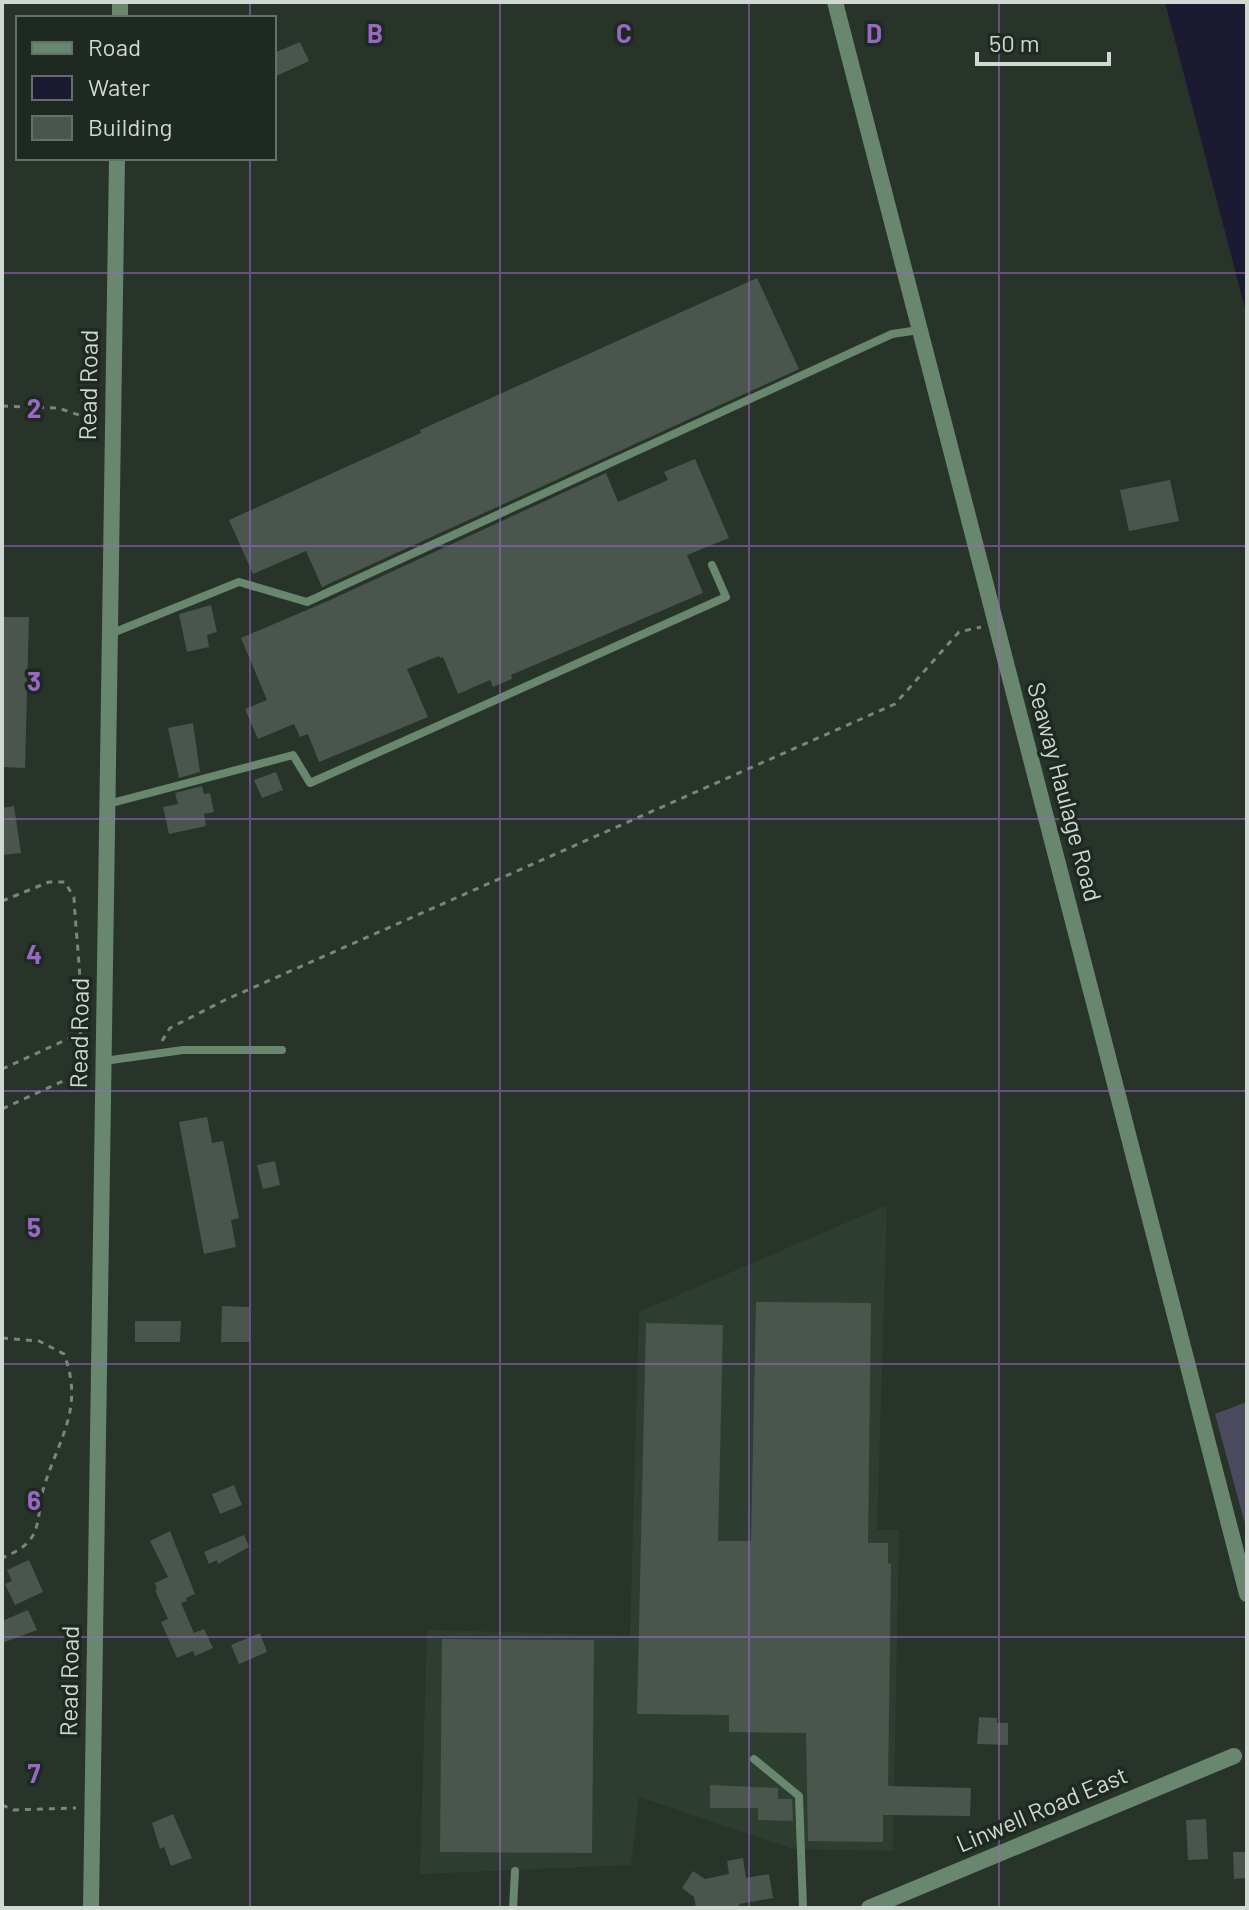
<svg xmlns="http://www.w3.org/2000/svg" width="1249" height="1910" viewBox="0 0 1249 1910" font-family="Barlow,sans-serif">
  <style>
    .built { fill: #2d3e31 }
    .green { fill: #4c4a5e }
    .water { fill: #1c1932 }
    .building { fill: #4a564d }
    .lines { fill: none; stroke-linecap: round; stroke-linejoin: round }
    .path { stroke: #7b847d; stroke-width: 3; stroke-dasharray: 6 6; stroke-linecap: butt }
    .service { stroke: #69866f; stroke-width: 8 }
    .minor { stroke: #69866f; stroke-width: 16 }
    .tertiary { stroke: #69866f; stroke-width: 16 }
    .grid { fill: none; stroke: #9968c6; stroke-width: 2; stroke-opacity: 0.55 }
    .labels { text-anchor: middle; stroke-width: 7; stroke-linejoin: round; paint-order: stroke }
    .street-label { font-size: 24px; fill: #d1d8d2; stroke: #1e2921 }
    .grid-label { font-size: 26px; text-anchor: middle; font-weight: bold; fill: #9968c6; stroke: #1e2921; stroke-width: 7; stroke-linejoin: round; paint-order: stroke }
  </style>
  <rect width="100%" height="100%" fill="#28332a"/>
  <polygon class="built" points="887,1205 877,1530 899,1530 893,1851 793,1849 639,1797 631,1865 420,1874 427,1630 630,1635 639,1312"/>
  <polygon class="green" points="1247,1402 1247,1531 1215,1414"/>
  <polygon class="water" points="1165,2 1247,2 1247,316"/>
  <g class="building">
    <polygon points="300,42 309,61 274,77 274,53"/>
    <polygon points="757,278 799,369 322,587 306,551 253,574 229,520 421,433 420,430"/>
    <polygon points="695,459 729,538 687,555 703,593 511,675 512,679 493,687 490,680 458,694 443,657 440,658 439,656 407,669 428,717 319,762 308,734 300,737 294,724 258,739 245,709 267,700 241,638 328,601 606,473 618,502 668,480 664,472"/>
    <polygon points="1170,480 1179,521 1129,531 1120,490"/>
    <polygon points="211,605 217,632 207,635 209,647 187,652 179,614"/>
    <polygon points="2,617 29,617 25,768 2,767"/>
    <polygon points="193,723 200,772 179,778 168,728"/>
    <polygon points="276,772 283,790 262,798 254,780"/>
    <polygon points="202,786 204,794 210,793 214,812 204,814 206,826 169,834 163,807 178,804 175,793"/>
    <polygon points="14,806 21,853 2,855 2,808"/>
    <polygon points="207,1117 212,1143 223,1141 239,1218 231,1220 236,1247 204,1254 179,1122"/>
    <polygon points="275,1161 280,1185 263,1189 257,1165"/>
    <polygon points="756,1302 871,1303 868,1543 888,1543 888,1563 891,1564 888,1786 971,1788 970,1816 883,1815 883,1842 808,1841 806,1733 729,1732 729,1715 637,1714 646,1323 723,1325 718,1541 751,1541"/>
    <polygon points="222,1306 249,1307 249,1342 221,1342"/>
    <polygon points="135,1321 181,1321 180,1342 135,1342"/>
    <polygon points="234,1485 242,1505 220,1514 212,1494"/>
    <polygon points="170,1531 195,1594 186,1598 187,1601 181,1603 194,1633 204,1629 213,1648 195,1656 193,1651 177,1658 161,1622 168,1619 155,1590 157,1589 155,1583 168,1577 150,1541"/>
    <polygon points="244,1535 249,1547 218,1564 217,1560 209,1564 204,1552"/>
    <polygon points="29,1560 43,1592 15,1605 5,1584 12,1581 7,1570"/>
    <polygon points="28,1610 37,1630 2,1643 2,1621"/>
    <polygon points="260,1633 267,1652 239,1664 231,1645"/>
    <polygon points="442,1639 594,1640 592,1853 440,1852"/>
    <polygon points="979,1717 997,1718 997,1723 1008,1723 1008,1745 977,1744"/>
    <polygon points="710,1785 778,1788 778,1799 792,1799 793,1821 758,1820 758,1808 710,1808"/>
    <polygon points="173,1814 192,1858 171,1866 164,1847 160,1849 152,1823"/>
    <polygon points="1206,1819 1208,1859 1188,1860 1186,1820"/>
    <polygon points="1233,1852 1247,1852 1247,1878 1234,1879"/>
    <polygon points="743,1858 746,1878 769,1874 773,1898 739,1904 740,1908 696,1908 694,1897 682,1888 693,1871 705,1879 729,1874 727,1861"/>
  </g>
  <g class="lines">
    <g class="path">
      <polyline points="2,406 58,408 97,421"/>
      <path d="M2,901L49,882H65L74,898C76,944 90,1037 72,1077L2,1109"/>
      <polyline points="162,1041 170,1028 225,1000 895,704 959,632 981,627"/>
      <polyline points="2,1069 79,1034"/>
      <path d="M2,1338L39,1341L64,1354C85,1409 58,1439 43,1490C39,1504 40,1525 32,1537C25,1548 13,1553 2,1558"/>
      <polyline points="2,1805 13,1810 76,1808"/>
    </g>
    <g class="service">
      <polyline points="110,634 239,582 307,602 892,334 919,330"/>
      <polyline points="108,804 293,755 310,783 726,597 712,565"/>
      <polyline points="104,1061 183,1050 282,1050"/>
      <polyline points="754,1759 799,1796 803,1908"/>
      <polyline points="513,1908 515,1871"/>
    </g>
    <g class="minor">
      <polyline points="835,2 1247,1594"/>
      <polyline points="869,1908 1234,1756"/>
    </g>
    <g class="tertiary">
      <polyline points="120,18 120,2"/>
      <polyline points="91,1908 117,158"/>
    </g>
  </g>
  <path class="grid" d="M250,2V18M500,2V1908M749,2V1908M999,2V1908M250,158V1908M2,273H1247M2,546H1247M2,819H1247M2,1091H1247M2,1364H1247M2,1637H1247"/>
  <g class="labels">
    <g class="street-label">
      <text transform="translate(89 385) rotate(-89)" y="8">Read Road</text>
      <text transform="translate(1064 792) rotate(75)" y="8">Seaway Haulage Road</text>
      <text transform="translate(80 1033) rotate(-89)" y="8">Read Road</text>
      <text transform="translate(70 1681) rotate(-89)" y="8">Read Road</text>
      <text transform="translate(1042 1810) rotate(-23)" y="8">Linwell Road East</text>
    </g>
  </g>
  <g class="grid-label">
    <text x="375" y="43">B</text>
    <text x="624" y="43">C</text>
    <text x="874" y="43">D</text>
    <text x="34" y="418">2</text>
    <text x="34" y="691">3</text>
    <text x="34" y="964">4</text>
    <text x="34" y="1237">5</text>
    <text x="34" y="1510">6</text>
    <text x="34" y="1783">7</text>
  </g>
  <rect width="1249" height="1910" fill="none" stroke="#d1d8d2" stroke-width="8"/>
  <rect x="16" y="16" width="260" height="144" fill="#1e2921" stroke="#666f68" stroke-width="2"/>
  <rect x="32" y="42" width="40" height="12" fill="#69866f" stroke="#666f68" stroke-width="2"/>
  <text x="88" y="56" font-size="24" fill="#d1d8d2">Road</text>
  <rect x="32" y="76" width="40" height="24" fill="#1c1932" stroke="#666f68" stroke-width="2"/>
  <text x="88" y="96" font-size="24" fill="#d1d8d2">Water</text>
  <rect x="32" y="116" width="40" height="24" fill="#4a564d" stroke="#666f68" stroke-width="2"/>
  <text x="88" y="136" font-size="24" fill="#d1d8d2">Building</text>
  <path d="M977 52v12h132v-12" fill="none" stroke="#d1d8d2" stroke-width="4"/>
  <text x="989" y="52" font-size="24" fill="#d1d8d2" stroke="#1e2921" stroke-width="6" paint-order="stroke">50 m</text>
</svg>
